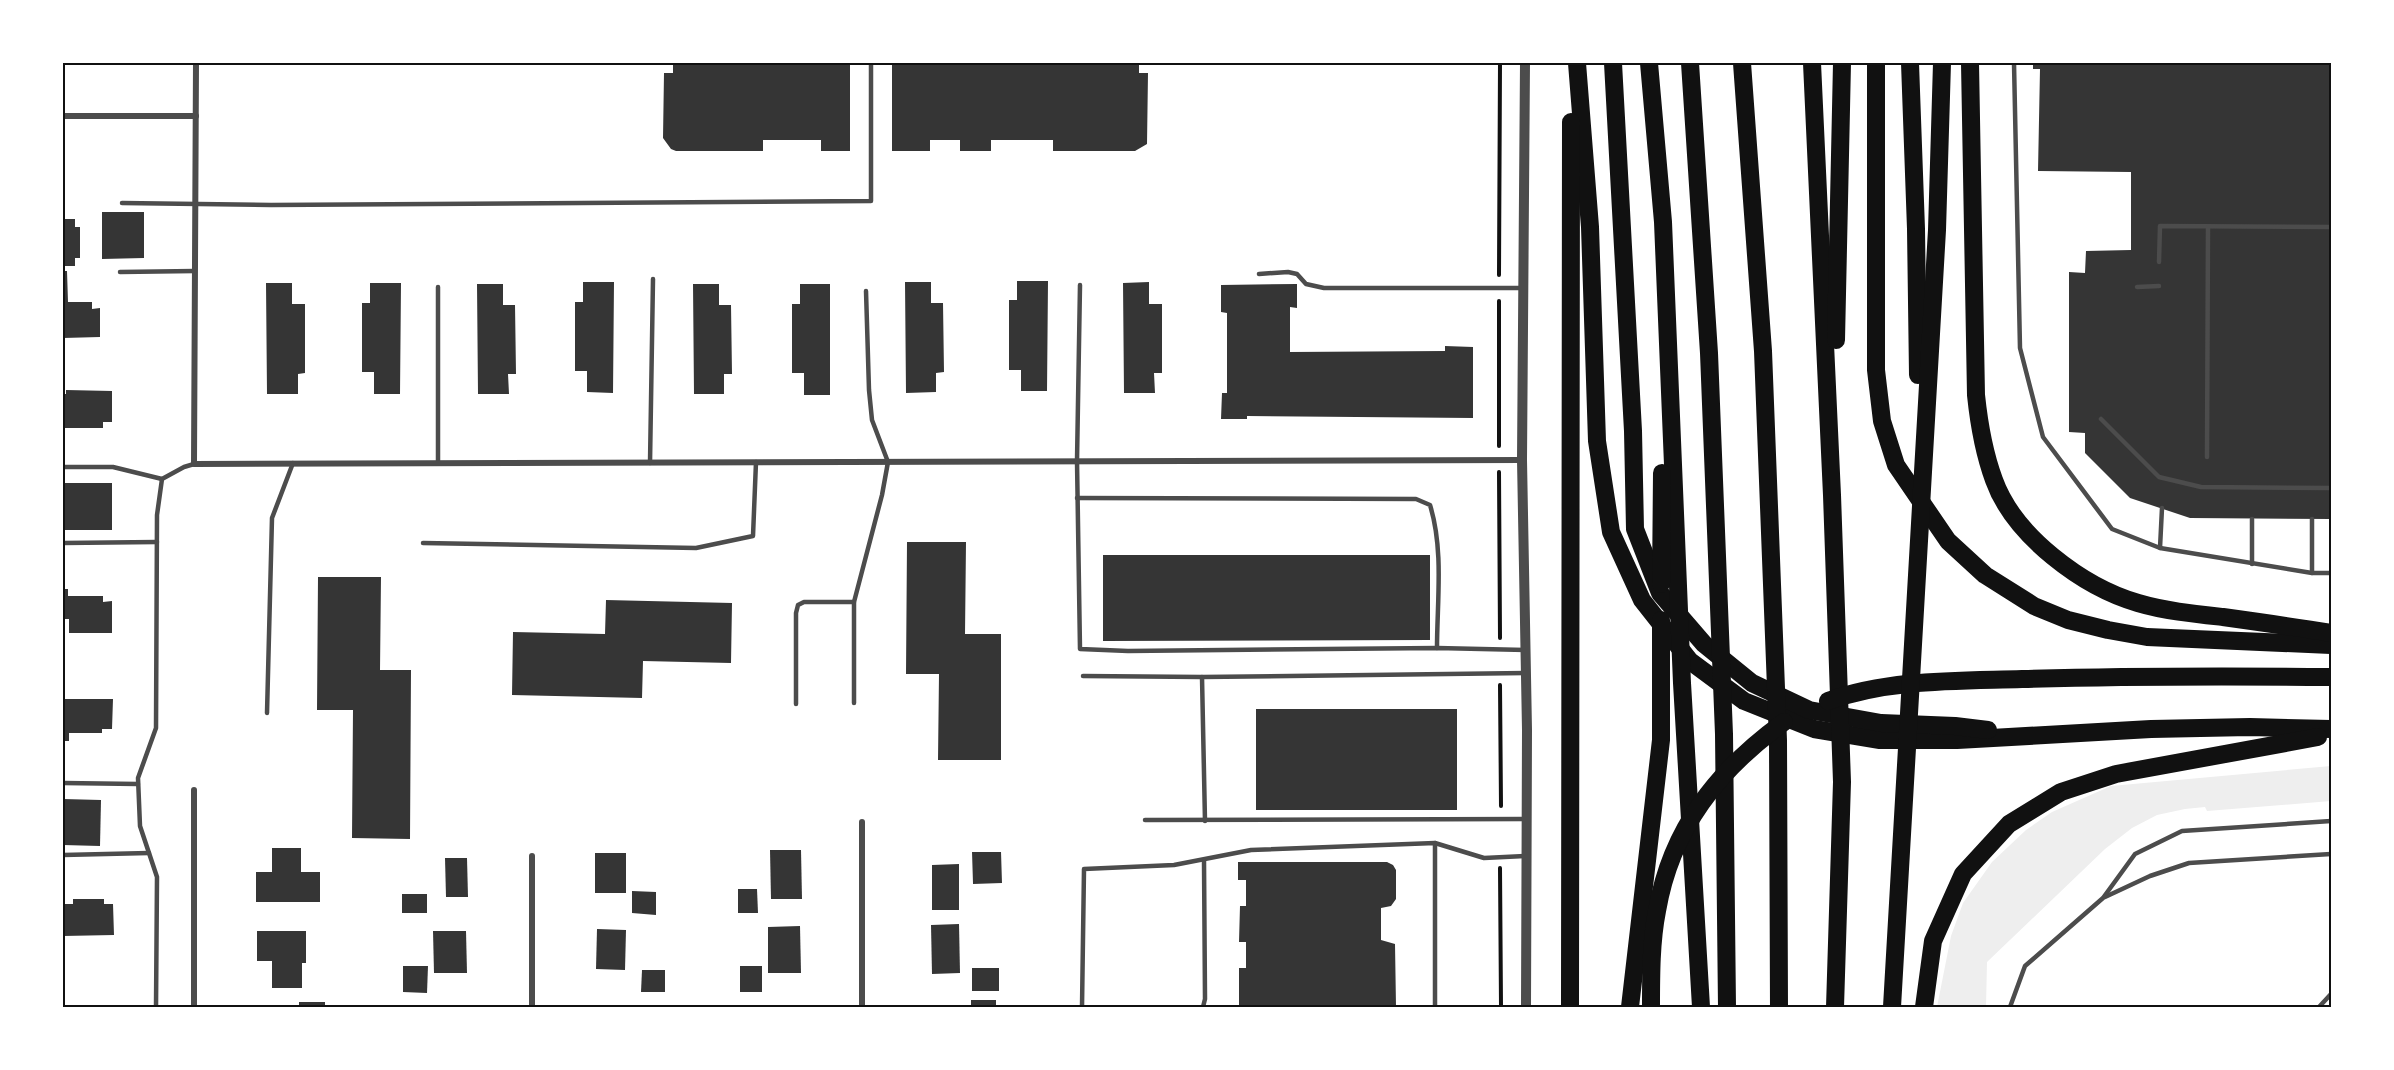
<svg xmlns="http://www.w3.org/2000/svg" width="2394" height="1070" viewBox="0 0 2394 1070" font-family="Jost,sans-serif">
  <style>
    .green { fill: #eee }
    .building { fill: #353535 }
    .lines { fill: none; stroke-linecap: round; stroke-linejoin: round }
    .path { stroke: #111; stroke-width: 4 }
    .service { stroke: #4c4c4c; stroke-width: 4.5 }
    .minor { stroke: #4c4c4c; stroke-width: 6 }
    .tertiary { stroke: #4c4c4c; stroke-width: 10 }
    .motorway { stroke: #111; stroke-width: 18 }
    .neatline { fill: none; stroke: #111; stroke-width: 2 }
  </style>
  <rect width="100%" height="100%" fill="#fff"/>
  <polygon class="green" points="2331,766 2331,801 2207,811 2205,807 2185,809 2157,815 2132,828 2105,849 1987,962 1986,1007 1937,1007 1951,936 1963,903 1992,862 2026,830 2052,812 2111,786"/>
  <g class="building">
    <polygon points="673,63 850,63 850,151 821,151 821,140 763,140 763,151 676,151 671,149 663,138 664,73 673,73"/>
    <polygon points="892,63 1139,63 1139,73 1148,73 1147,144 1135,151 1053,151 1053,140 991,140 991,151 960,151 960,140 930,140 930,151 892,151"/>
    <polygon points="2033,63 2331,63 2331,519 2190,518 2130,498 2085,453 2085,433 2069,432 2069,272 2085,273 2086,251 2131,250 2131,172 2038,171 2040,69 2033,69"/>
    <polygon points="102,212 144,212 144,258 102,259"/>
    <polygon points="63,219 75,219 75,227 80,227 80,258 75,258 75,266 63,266"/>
    <polygon points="63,271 67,271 68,302 92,302 92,309 100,308 100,337 63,338"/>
    <polygon points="1017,281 1048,281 1047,391 1021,391 1021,370 1009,370 1009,300 1017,300"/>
    <polygon points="583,282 614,282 613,393 587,392 587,371 575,371 575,302 583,302"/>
    <polygon points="905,282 931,282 931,303 943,303 944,372 936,373 936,392 906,393"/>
    <polygon points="1149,282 1149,304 1162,304 1162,373 1154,373 1155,393 1124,393 1123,283"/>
    <polygon points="266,283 292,283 292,304 305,304 305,373 298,374 298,394 267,394"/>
    <polygon points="370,283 401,283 400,394 374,394 374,372 362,372 362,303 370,303"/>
    <polygon points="477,284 503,284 503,305 515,305 516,374 508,374 509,394 478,394"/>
    <polygon points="693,284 719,284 719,305 731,305 732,374 724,374 724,394 694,394"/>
    <polygon points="800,284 830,284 830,395 804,395 804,373 792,373 792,304 800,304"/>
    <polygon points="1297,284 1297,308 1290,307 1290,352 1445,351 1445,346 1473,347 1473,418 1247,416 1247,419 1221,419 1222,393 1227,393 1227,313 1221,312 1221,285"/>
    <polygon points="66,390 112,391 112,422 103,422 103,428 63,428 63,394 66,394"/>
    <rect x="63" y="483" width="49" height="47"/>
    <polygon points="907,542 966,542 965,634 1001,634 1001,760 938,760 939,674 906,674"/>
    <polygon points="1103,555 1430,555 1430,640 1103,641"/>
    <polygon points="318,577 381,577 380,670 411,670 410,839 352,838 353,710 317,710"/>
    <polygon points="63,589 68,589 68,596 103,596 103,602 112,601 112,633 69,633 69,619 63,619"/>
    <polygon points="606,600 732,603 731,663 643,661 642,698 512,695 513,632 605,634"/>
    <polygon points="65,699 113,699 112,729 102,729 102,733 69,733 69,741 63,741"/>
    <rect x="1256" y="709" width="201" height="101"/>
    <polygon points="63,799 101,800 100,846 63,845"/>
    <polygon points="272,848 301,848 301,872 320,872 320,902 256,902 256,872 272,872"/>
    <polygon points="770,850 801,850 802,899 771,899"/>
    <polygon points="972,852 1001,852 1002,883 973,884"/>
    <rect x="595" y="853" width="31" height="40"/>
    <polygon points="445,858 467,858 468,897 446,897"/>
    <polygon points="1238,862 1387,862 1393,865 1396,870 1396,899 1391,906 1381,908 1381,940 1395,944 1396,1007 1239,1007 1239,968 1246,968 1246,942 1239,942 1240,906 1246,906 1246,880 1238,880"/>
    <polygon points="959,864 959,910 932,910 932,865"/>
    <polygon points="738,889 757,889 758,913 738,913"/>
    <polygon points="632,891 656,892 656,915 632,913"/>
    <rect x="402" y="894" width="25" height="19"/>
    <polygon points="73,899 104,899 104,904 113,904 114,935 63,936 63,904 73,904"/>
    <polygon points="959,924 960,973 932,974 931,925"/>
    <polygon points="800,926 801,973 768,973 768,927"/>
    <polygon points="597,929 626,930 625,970 596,969"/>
    <polygon points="257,931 306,931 306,963 302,963 302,988 272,988 272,961 257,961"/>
    <polygon points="433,931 466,931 467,973 434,973"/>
    <polygon points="403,966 428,966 427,993 403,992"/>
    <rect x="740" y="966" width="22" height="26"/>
    <rect x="972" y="968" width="27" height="23"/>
    <polygon points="642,970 665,970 665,992 641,992"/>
    <rect x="971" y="1000" width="25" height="7"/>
    <rect x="299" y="1002" width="26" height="5"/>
  </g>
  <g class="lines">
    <g class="path">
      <polyline points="1499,275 1500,63"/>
      <polyline points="1499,301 1499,446"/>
      <polyline points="1499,472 1500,638"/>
      <polyline points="1500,685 1501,806"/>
      <polyline points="1500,868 1501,1007"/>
    </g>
    <g class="service">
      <polyline points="2014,63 2020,348 2043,437 2112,529 2160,548 2312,573 2331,573"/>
      <polyline points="122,203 271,205 871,201 871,63"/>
      <polyline points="2159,262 2160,226 2331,227"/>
      <polyline points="120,272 195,271"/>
      <polyline points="1259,274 1288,272 1297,274 1306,284 1324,288 1523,288"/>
      <polyline points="1080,285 1077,461 1080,649 1128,651 1437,648 1526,650"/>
      <polyline points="438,287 438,463"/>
      <polyline points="2137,287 2159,286"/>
      <polyline points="2101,419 2159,477 2201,487 2331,488"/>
      <polyline points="2207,457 2208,227"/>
      <polyline points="650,463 653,279"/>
      <polyline points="63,467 113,467 162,479"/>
      <path d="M1077,498L1416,499L1430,505C1444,550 1437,602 1437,648"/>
      <polyline points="63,543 157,542"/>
      <polyline points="423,543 696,548 753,536 756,462"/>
      <polyline points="2160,548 2162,508"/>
      <polyline points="2252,564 2252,519"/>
      <polyline points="2312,573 2312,519"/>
      <polyline points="1083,676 1202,677 1526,673"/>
      <polyline points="1202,677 1205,821"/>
      <polyline points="854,703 854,602 882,495 888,462 872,420 869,390 866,291"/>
      <polyline points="796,704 796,613 798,605 804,602 854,602"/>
      <polyline points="267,713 272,518 293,463"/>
      <polyline points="63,783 138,784"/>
      <polyline points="1145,820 1527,819"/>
      <polyline points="63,855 149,853"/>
      <polyline points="2105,897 2150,876 2189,863 2331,854"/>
      <polyline points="156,1007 157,877 140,826 138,778 156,728 157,515 162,479 184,467 194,464"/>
      <polyline points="1082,1007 1084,869 1174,865 1251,850 1435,843 1484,858 1525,856"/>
      <polyline points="1203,1007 1205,999 1204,861"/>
      <polyline points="1435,1007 1435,843"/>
      <polyline points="2010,1007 2025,966 2103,898 2135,854 2182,831 2331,821"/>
      <polyline points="2319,1007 2331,994"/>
    </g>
    <g class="minor">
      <polyline points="196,63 194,464 1522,460"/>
      <polyline points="63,116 196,116"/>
      <polyline points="194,790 194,1007"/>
      <polyline points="862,822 862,1007"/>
      <polyline points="532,1007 532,856"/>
    </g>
    <polyline class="tertiary" points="1525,63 1522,460 1527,730 1526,1007"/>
    <g class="motorway">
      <polyline points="1577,63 1590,227 1597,441 1611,532 1642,600 1690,661 1744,701 1814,729 1880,740 1957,740 2151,729 2250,727 2331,729"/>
      <polyline points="1613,63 1633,431 1635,529 1660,593 1704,644 1752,683 1809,710 1881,723 1955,726 1988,730"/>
      <polyline points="1649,63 1663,222 1682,683 1701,1007"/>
      <polyline points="1690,63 1709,353 1724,734 1727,1007"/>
      <polyline points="1742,63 1763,351 1778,740 1779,1007"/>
      <polyline points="1812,63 1832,495 1842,782 1835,1007"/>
      <polyline points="1876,63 1876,370 1882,421 1896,465 1948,541 1985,575 2034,606 2068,620 2108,630 2147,637 2331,645"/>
      <polyline points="1910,63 1916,229 1918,375"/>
      <path d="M1970,63L1976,395C1979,424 1984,453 1994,480C2014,536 2083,587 2138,603C2165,611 2195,614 2223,617C2259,622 2295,627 2331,633"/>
      <polyline points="1836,340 1842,63"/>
      <polyline points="1661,584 1662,473"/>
      <path d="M1828,701C1889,679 1957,681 2022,679C2125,676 2228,676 2331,677"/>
      <polyline points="1570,1007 1571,122"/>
      <polyline points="1630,1007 1661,740 1661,620"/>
      <path d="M1651,1007C1651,976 1651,941 1657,911C1671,828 1719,769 1784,722"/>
      <polyline points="1892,1007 1937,230 1942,63"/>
      <polyline points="1924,1007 1933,941 1963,874 2009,824 2061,792 2116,774 2318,737"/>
    </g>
  </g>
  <rect width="2394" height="1070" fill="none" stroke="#ffffff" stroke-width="129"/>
  <rect x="64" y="64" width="2266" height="942" class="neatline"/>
</svg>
